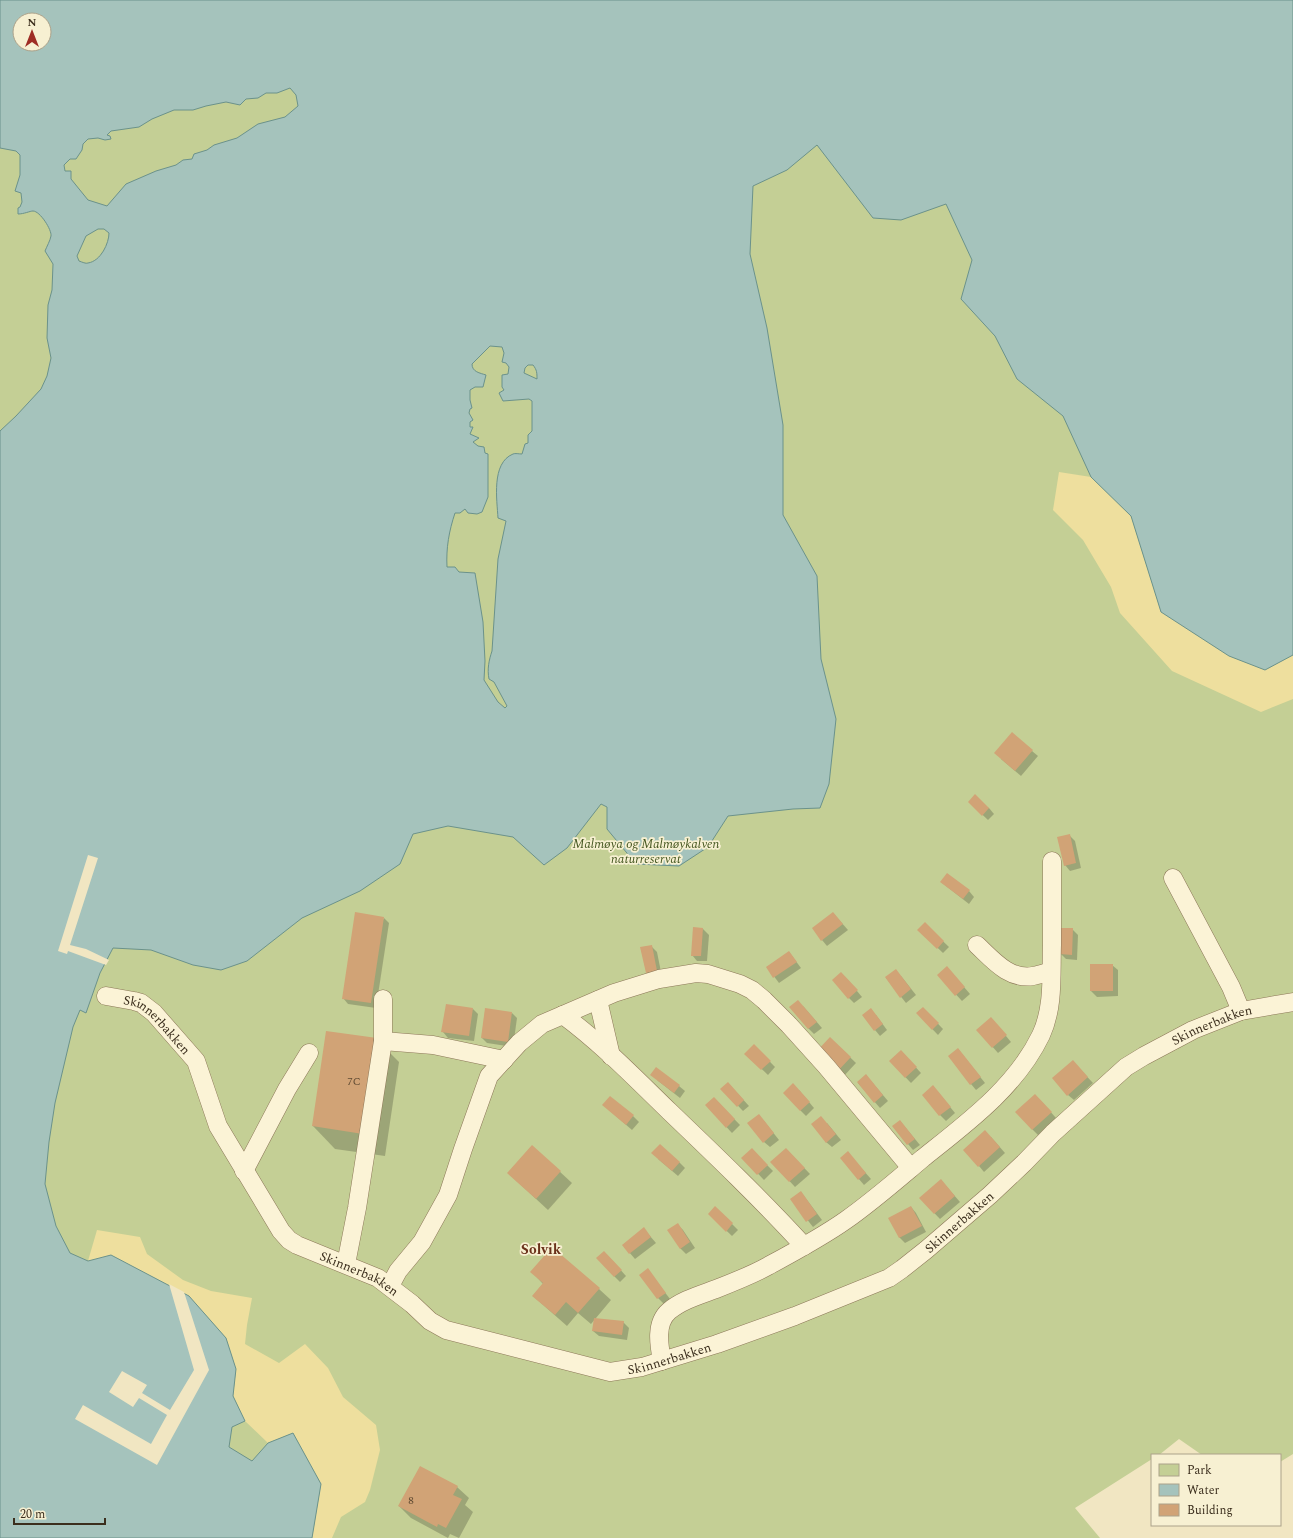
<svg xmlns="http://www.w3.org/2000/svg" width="1293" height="1538" viewBox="0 0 1293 1538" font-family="Spectral,serif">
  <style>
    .green { fill: #c4cf95; fill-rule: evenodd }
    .sand { fill: #eedf9e }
    .water { fill: #a5c3bc; stroke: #6b928b; fill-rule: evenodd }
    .pier { fill: #f1e6c2 }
    .shadow { fill: #0003 }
    .building { fill: #d1a376 }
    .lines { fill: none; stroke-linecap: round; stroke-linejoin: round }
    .service-casing { stroke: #8c7758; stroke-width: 19 }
    .service { stroke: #fbf3d6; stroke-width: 18 }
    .labels { text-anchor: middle; stroke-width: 3.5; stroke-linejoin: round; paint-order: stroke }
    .number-label { font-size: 11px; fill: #604b33 }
    .park-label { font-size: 13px; font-style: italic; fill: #465822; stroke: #f7f0d2 }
    .street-label { font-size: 13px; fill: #3b2e1d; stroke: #f7f0d2 }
    .neighbourhood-label { font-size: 14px; font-weight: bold; fill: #6a311a; stroke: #f7f0d2 }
  </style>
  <rect width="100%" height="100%" fill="#f1e6c2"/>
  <path class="green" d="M0,0H954L1293,357V1454L1280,1462V1455H1202L1179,1439L1159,1455H1152V1459L1075,1508L1100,1538H88L0,1511ZM20,20H44V44H20Z"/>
  <g class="sand">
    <polygon points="1059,472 1091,477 1131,516 1161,612 1265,670 1293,655 1293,699 1261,712 1172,671 1120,613 1111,587 1083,540 1053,510"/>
    <polygon points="97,1230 140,1237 147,1254 183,1280 211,1291 252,1298 247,1325 245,1344 279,1363 305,1344 328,1368 343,1397 376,1425 380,1450 370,1490 365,1502 341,1517 332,1538 312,1538 321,1484 293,1433 268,1443 245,1421 233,1396 236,1369 226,1338 189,1296 141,1272 88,1261"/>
  </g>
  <path class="water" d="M0,0H1293V655L1265,670L1229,656L1161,612L1131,516L1091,477L1063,416L1017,379L995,336L961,299L972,260L946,204L901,220L873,218L817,145L787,170L753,186L750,254L767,328L783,425V515L817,576L821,659L836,719L829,784L820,808L793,809L728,816L708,847L679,866L636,864L607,829V807L601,804L567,848L544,865L513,837L448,826L413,834L400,864L360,891L302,918L247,961L221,970L193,965L151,950L113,948L100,973L86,1013L80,1010L73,1027L55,1103L49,1142L45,1184L56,1226L70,1253L88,1261L111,1255L189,1296L226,1338L236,1369L233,1396L245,1421L232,1427L229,1447L252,1461L268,1443L293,1433L321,1484L312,1538H0V431L16,416L41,389L47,376L51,358L47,338L48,305L52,290L53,264L45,251C47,246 50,241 51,236C52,230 40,211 33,211C30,211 24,214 18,214V208L20,207L22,202L21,193L15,191L20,175V155L16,151L0,148ZM20,20H44V44H20ZM290,88L296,95L298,106L285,117L258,124L237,138L214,145L207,150L194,154L192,159L183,160L176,165L156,171L126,184L107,206L88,200L71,179V171H65L64,165L70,159H76L82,150L83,144L88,139L98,138L105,140L111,139L110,136L107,135L111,131L139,127L152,119L174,110H193L206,106L226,102L240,105L246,99L258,98L266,93H277ZM98,229H104L109,233C109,243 101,261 88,263C86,264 82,262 79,261L77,256L86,236ZM490,346L502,347L504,353L502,362L506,363L509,367L508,374L502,375V387L504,390L499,393L503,401L529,399L532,401V431L528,435V443L525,444L522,454C519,454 515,453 513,454C491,463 497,500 498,518L506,521L498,559L492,651C489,660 487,669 489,679L494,682L507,706L505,708L498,702L484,680L485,661L483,622L475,573L459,572L455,567H447C446,548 449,531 455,513H460L465,509L468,513L477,514L482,512L488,497V454L485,453L484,447L478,446L473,442L479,438L470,434L473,427H470V422L473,420L469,413L470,409L472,408L470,400V390L475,387H483L486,375C480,373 472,372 472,364ZM528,365H533C537,370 537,373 537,379L524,373L525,368Z"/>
  <g class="pier">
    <polygon points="88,855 98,858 70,945 86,949 109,960 106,965 68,951 67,954 58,951"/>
    <polygon points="169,1284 184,1292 209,1370 157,1465 75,1419 83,1405 151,1444 167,1415 139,1398 133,1407 109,1392 122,1371 147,1385 142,1393 170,1410 194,1370"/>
  </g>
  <g class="shadow">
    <polygon points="1032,751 1038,756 1021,776 1001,759"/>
    <polygon points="969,802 989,808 994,814 988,820"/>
    <polygon points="1069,835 1075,841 1081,868 1070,871 1065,865"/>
    <polygon points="941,882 969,891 974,897 969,904"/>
    <polygon points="833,913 848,930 827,946 822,940"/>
    <polygon points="384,918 389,923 376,1008 348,1004 343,998"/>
    <polygon points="925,924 949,947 943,953 919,930"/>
    <polygon points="694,928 703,929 709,935 707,961 697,961 692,955"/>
    <polygon points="1072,929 1078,935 1077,960 1066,959 1061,954"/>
    <polygon points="651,946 657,952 662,977 653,978 647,973"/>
    <polygon points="789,952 801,968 779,983 767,967"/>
    <polygon points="1091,965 1112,965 1118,970 1118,996 1097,997 1091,991"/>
    <polygon points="952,973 970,994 962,1001 938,975"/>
    <polygon points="901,976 916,995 906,1003 886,978"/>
    <polygon points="847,979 862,997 854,1003 849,998"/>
    <polygon points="803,1006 822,1028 814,1034 808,1028"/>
    <polygon points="923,1008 943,1029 938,1035 917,1013"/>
    <polygon points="473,1009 478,1014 474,1041 448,1038 443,1032"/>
    <polygon points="512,1013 517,1018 513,1047 487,1043 482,1038"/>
    <polygon points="876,1015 887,1030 880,1036 875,1030"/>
    <polygon points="996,1024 1011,1042 998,1053 978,1030"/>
    <polygon points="830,1038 856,1063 842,1078"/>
    <polygon points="376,1039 399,1062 385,1156 335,1149 313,1126"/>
    <polygon points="754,1045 775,1067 768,1075 746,1054"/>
    <polygon points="958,1049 985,1083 976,1090 971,1084"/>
    <polygon points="901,1051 921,1073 911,1083 890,1061"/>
    <polygon points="1078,1067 1093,1083 1074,1100 1068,1095"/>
    <polygon points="657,1080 679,1086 685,1091 680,1098"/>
    <polygon points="871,1081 888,1101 880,1108 858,1083"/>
    <polygon points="728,1083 749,1106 743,1111 722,1089"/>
    <polygon points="799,1090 814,1108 806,1116 800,1110"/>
    <polygon points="938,1092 955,1113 946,1121 940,1115"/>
    <polygon points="714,1098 740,1125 732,1133 706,1105"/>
    <polygon points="1041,1101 1056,1118 1038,1135 1032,1129"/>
    <polygon points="609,1110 633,1116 639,1122 632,1130"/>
    <polygon points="764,1121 779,1140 770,1147 764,1142"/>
    <polygon points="900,1121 920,1145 913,1150 908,1144"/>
    <polygon points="827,1123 841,1140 832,1147 826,1142"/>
    <polygon points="991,1137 1005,1153 984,1172 979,1166"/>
    <polygon points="532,1146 572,1183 548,1210 508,1173"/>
    <polygon points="786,1149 810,1174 795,1187 772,1162"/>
    <polygon points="752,1150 773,1171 764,1180 743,1158"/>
    <polygon points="848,1153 871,1179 864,1185 841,1158"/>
    <polygon points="658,1159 679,1162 685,1168 678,1176"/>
    <polygon points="946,1186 960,1202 940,1219 920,1198"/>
    <polygon points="801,1192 822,1220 813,1227 791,1199"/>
    <polygon points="715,1207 738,1230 732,1236 709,1214"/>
    <polygon points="911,1207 916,1213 926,1232 905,1243 899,1237"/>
    <polygon points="678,1225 683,1230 695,1248 686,1254 680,1248"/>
    <polygon points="644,1229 656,1243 635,1259 623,1245"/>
    <polygon points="610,1258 626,1276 620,1282 614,1276"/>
    <polygon points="648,1270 670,1299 664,1304 658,1298"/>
    <polygon points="532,1272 599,1289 611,1300 591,1324 578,1313 567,1326 533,1296 543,1284"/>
    <polygon points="623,1322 629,1328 627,1340 599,1336 593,1331"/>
    <polygon points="457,1487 469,1498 465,1505 473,1512 459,1538 450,1534 448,1538 411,1518 399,1506"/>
  </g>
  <g class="building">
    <polygon points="1012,732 1033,750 1015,771 994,753"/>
    <polygon points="975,794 989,808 982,816 968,802"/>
    <polygon points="1070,834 1076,863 1064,866 1057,837"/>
    <polygon points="947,873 970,890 963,899 940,882"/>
    <polygon points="355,912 384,917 371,1003 342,999"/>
    <polygon points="833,912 843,924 821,941 812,928"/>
    <polygon points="925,922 944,941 937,949 917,930"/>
    <polygon points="693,927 703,928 701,956 691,956"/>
    <polygon points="1060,928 1073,928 1072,955 1060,954"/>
    <polygon points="652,945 657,971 646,973 640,947"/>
    <polygon points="789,951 797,962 773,978 766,967"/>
    <rect x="1090" y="964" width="23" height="27"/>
    <polygon points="947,966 965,987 955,996 937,975"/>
    <polygon points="896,969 911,989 900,998 885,977"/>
    <polygon points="841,972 858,990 848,999 832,980"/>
    <polygon points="798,1000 817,1022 808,1029 789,1007"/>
    <polygon points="446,1004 473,1008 469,1036 441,1032"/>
    <polygon points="923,1007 939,1023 932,1030 916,1013"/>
    <polygon points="485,1008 512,1012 508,1042 481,1038"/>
    <polygon points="871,1008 883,1024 874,1031 862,1015"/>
    <polygon points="991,1017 1007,1035 992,1048 976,1030"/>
    <polygon points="326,1031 377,1038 363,1134 312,1126"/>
    <polygon points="830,1037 851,1057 836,1073 815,1053"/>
    <polygon points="754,1044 771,1061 761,1070 744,1054"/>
    <polygon points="958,1048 981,1077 970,1085 948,1056"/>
    <polygon points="901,1050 917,1067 905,1078 889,1061"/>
    <polygon points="1073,1060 1088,1077 1067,1096 1052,1078"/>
    <polygon points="656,1067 680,1085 674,1093 650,1075"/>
    <polygon points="866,1074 883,1095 874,1103 857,1082"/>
    <polygon points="728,1082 744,1100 737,1107 720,1089"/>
    <polygon points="793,1083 810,1102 800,1111 783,1093"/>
    <polygon points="933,1085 951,1107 939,1116 922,1095"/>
    <polygon points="1035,1094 1052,1112 1032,1130 1015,1112"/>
    <polygon points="610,1096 634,1115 626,1125 602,1105"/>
    <polygon points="714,1097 735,1119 726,1128 705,1105"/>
    <polygon points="759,1114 774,1133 763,1143 747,1123"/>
    <polygon points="821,1116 836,1134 826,1143 811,1124"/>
    <polygon points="900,1120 915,1139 907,1145 892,1126"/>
    <polygon points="985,1130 1000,1147 978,1167 963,1150"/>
    <polygon points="660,1144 680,1162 672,1171 651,1153"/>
    <polygon points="532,1145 561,1171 536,1199 507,1173"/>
    <polygon points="752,1148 768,1165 757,1175 741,1158"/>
    <polygon points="786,1148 805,1168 789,1182 770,1162"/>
    <polygon points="848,1151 866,1173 858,1180 840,1158"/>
    <polygon points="941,1179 955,1196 934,1214 919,1198"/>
    <polygon points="801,1191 817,1214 806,1222 790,1199"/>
    <polygon points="715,1206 733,1223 726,1232 708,1214"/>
    <polygon points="911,1206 922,1226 899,1238 888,1218"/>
    <polygon points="678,1223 690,1242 680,1249 667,1230"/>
    <polygon points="644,1227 651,1237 629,1254 622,1245"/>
    <polygon points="552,1247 600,1288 578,1313 566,1302 555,1315 532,1296 543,1283 530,1272"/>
    <polygon points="604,1251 622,1270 614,1277 596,1258"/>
    <polygon points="648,1268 666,1293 657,1299 639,1275"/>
    <polygon points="594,1318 624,1321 622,1335 592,1331"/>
    <polygon points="420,1466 458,1486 453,1495 462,1499 446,1528 438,1524 437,1527 398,1506"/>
  </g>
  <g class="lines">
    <defs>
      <g id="service">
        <polyline points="1173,878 1231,987 1241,1011"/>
        <path d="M977,945C993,960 1009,980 1033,976C1039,975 1045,973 1051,971"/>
        <path id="s1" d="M106,996L134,1001L141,1003L154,1013L196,1061L218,1126L281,1231L289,1240L297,1245L378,1278L412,1304L430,1321L446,1330L610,1372L642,1367L717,1344L795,1316L889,1278L902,1269L926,1250L990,1195L1024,1163L1053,1133L1126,1067L1144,1056L1193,1030L1241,1011L1293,1002"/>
        <polyline points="598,1000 611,1056"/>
        <path d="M563,1015C601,1043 635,1078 669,1111C715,1155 761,1199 804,1246"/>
        <polyline points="383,1041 433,1045 504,1060"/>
        <polyline points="244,1171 287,1089 309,1053"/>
        <polyline points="346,1264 357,1208 383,1041 383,999"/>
        <polyline points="390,1286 398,1271 422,1242 448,1195 463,1149 489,1076 519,1043 542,1024 614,993 659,979 696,973 708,974 740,984 752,990 764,1000 789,1025 826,1066 911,1168"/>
        <path d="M662,1361C659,1345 655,1323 669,1311C682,1300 700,1295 716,1289C734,1282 752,1275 768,1266C794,1252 822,1237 846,1220C873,1201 898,1179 923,1158C967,1123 1016,1087 1041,1035C1054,1007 1051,975 1052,945C1052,917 1052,889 1052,861"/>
      </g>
    </defs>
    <use href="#service" class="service-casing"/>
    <use href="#service" class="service"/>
  </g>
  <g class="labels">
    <g class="number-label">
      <text x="354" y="1085">7C</text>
      <text x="411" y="1504">8</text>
    </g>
    <g class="park-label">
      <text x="646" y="848">Malmøya og Malmøykalven<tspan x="646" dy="15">naturreservat</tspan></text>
    </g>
    <g class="street-label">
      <text dy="5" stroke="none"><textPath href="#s1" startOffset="1380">Skinnerbakken</textPath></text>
      <text dy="5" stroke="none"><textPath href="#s1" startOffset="61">Skinnerbakken</textPath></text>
      <text dy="5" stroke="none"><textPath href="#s1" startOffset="1056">Skinnerbakken</textPath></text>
      <text dy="5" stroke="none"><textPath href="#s1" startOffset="397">Skinnerbakken</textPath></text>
      <text dy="5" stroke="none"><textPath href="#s1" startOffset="732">Skinnerbakken</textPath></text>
    </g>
    <g class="neighbourhood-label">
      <text x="541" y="1254">Solvik</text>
    </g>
  </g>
  <rect x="1151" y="1454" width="130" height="72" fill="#f7f0d2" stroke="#aca28a"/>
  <rect x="1159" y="1464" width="20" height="12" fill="#c4cf95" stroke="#aca28a"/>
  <text x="1187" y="1474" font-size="12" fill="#3b2e1d">Park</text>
  <rect x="1159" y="1484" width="20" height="12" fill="#a5c3bc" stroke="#aca28a"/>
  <text x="1187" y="1494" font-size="12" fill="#3b2e1d">Water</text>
  <rect x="1159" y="1504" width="20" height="12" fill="#d1a376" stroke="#aca28a"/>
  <text x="1187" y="1514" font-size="12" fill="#3b2e1d">Building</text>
  <g transform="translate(32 32)"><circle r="19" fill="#f7f0d2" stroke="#aca28a"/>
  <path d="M0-3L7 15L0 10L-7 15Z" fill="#9e2d24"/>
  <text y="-6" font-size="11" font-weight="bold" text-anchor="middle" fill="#3b2e1d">N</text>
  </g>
  <path d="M14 1518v6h91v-6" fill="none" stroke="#3b2e1d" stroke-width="2"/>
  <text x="20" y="1518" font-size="12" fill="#3b2e1d" stroke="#f7f0d2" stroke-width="3" paint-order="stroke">20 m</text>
</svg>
